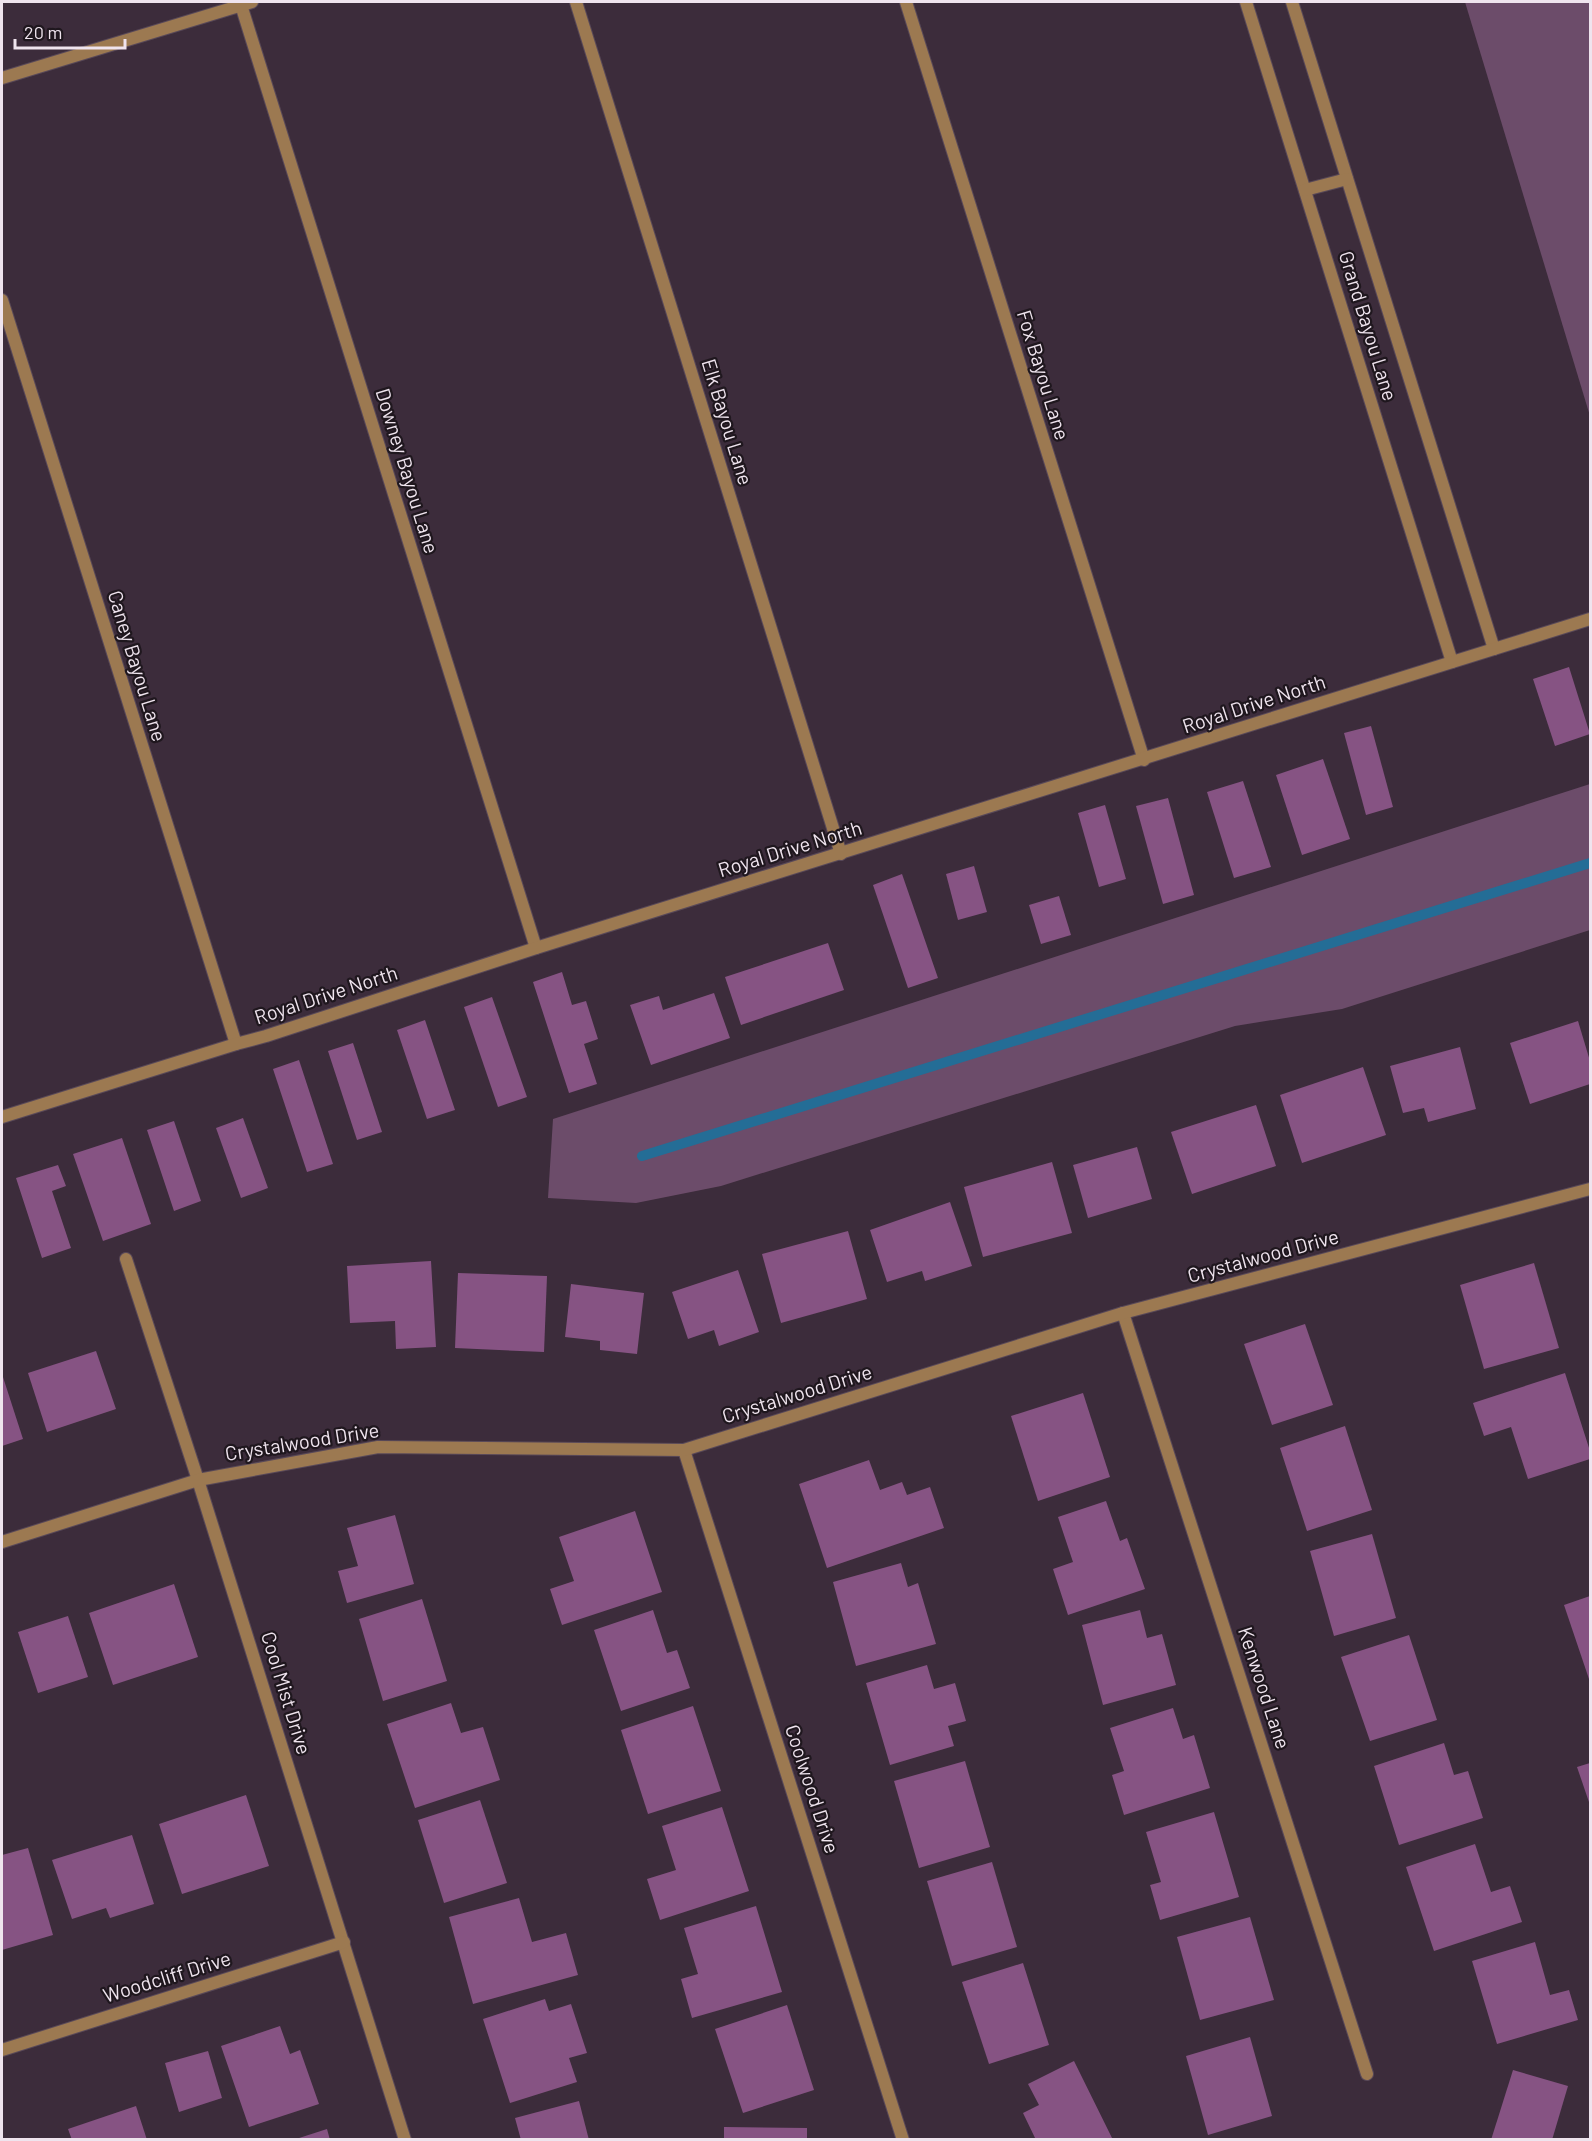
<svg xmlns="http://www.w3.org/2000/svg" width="1592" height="2141" viewBox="0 0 1592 2141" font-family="Barlow,sans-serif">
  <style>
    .green { fill: #6c4c6a }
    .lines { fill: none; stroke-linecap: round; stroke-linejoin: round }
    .stream { stroke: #246d96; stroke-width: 10 }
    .building { fill: #865383 }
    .minor-casing { stroke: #594958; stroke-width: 14 }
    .minor { stroke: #9c7951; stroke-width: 12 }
    .labels { text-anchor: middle; stroke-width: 4.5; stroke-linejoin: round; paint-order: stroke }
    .street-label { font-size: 20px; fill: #efe4ee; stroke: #1f171e }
  </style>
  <rect width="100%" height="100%" fill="#3c2c3b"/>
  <g class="green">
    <polygon points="1465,2 1590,2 1590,416"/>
    <polygon points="1590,784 1590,930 1342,1009 1235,1026 721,1186 636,1203 548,1198 553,1119"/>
  </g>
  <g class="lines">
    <polyline class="stream" points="642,1156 1590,863"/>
  </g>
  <g class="building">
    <polygon points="1569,667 1590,734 1555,746 1533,679"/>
    <polygon points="1371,726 1393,807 1366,815 1344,733"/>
    <polygon points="1323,759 1350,839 1302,855 1276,775"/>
    <polygon points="1243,781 1271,867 1234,878 1207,792"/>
    <polygon points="1168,798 1194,895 1163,904 1136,806"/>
    <polygon points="1105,805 1126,879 1099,887 1078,813"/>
    <polygon points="974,866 987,912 958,920 946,874"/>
    <polygon points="902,874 938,978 908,988 873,885"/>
    <polygon points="1059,896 1071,935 1041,944 1029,905"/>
    <polygon points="828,943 844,990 741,1025 725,977"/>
    <polygon points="562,972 572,1005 586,1001 598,1039 584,1044 597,1084 569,1093 533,982"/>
    <polygon points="714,993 730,1038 651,1065 630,1005 659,996 663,1010"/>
    <polygon points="492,997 527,1097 498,1107 464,1007"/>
    <polygon points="425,1020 455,1110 427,1119 397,1030"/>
    <polygon points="1578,1021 1590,1061 1590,1084 1530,1104 1510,1043"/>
    <polygon points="353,1043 382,1132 357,1140 328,1051"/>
    <polygon points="1460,1047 1476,1109 1428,1122 1424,1108 1403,1113 1390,1066"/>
    <polygon points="299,1060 333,1164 307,1172 273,1069"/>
    <polygon points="1363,1067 1386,1135 1302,1163 1280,1095"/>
    <polygon points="1256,1105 1276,1166 1192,1194 1171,1132"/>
    <polygon points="243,1118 268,1188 241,1198 216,1128"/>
    <polygon points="174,1121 201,1201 174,1211 147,1130"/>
    <polygon points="122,1138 151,1224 103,1241 73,1154"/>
    <polygon points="1137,1147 1152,1199 1088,1218 1073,1165"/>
    <polygon points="1052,1162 1072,1233 983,1257 964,1187"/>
    <polygon points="58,1165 66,1186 52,1191 71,1248 42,1258 16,1178"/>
    <polygon points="950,1202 972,1266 925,1281 922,1271 887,1282 870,1230"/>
    <polygon points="848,1231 867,1299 781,1323 762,1254"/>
    <polygon points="431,1261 436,1347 396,1349 395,1321 350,1323 347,1266"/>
    <polygon points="1534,1263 1559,1348 1484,1369 1460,1285"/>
    <polygon points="738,1270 759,1332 719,1346 714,1330 688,1339 672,1292"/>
    <polygon points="458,1273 547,1276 544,1352 455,1348"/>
    <polygon points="571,1284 644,1293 637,1354 600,1350 600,1341 565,1337"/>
    <polygon points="1305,1324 1333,1405 1272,1425 1244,1344"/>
    <polygon points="96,1351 116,1409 47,1432 28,1373"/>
    <polygon points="1565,1373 1590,1451 1590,1459 1528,1479 1511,1427 1484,1436 1473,1403"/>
    <polygon points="2,1374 23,1439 2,1446"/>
    <polygon points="1083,1393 1110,1477 1038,1501 1011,1416"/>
    <polygon points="1345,1426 1372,1510 1307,1531 1280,1448"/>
    <polygon points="869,1460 880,1490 902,1482 907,1495 930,1487 944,1528 827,1568 799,1484"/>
    <polygon points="1106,1501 1120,1541 1127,1538 1145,1589 1068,1615 1053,1569 1073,1562 1058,1517"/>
    <polygon points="635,1511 662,1592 562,1625 550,1589 574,1581 559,1537"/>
    <polygon points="395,1515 414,1584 347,1603 338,1571 358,1566 347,1528"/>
    <polygon points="1372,1534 1396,1618 1334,1636 1310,1551"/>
    <polygon points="901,1563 908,1587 918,1583 936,1644 856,1666 833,1582"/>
    <polygon points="174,1584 198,1657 113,1685 89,1613"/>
    <polygon points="1590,1596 1590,1682 1564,1605"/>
    <polygon points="422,1599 447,1681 383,1701 359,1619"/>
    <polygon points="653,1610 667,1653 677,1650 690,1688 621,1711 594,1630"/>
    <polygon points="1140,1610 1147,1638 1162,1634 1176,1685 1103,1705 1082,1625"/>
    <polygon points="68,1616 88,1677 38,1693 18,1632"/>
    <polygon points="1409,1635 1437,1720 1370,1741 1341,1657"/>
    <polygon points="927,1665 934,1689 955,1683 966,1721 948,1726 954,1746 890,1765 866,1683"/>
    <polygon points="451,1703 461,1733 483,1727 500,1780 415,1808 387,1724"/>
    <polygon points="693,1706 721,1791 648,1814 621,1730"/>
    <polygon points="1173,1708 1183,1739 1194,1735 1210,1788 1124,1815 1112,1775 1124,1771 1110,1728"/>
    <polygon points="1444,1743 1454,1775 1468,1771 1483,1818 1399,1845 1374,1766"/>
    <polygon points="965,1761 990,1847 919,1868 894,1781"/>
    <polygon points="1590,1763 1590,1805 1577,1767"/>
    <polygon points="246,1795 269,1866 182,1894 159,1824"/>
    <polygon points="480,1800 507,1883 444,1903 418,1820"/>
    <polygon points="722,1807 749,1891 660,1920 647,1879 676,1870 662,1826"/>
    <polygon points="1214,1812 1239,1897 1160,1920 1150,1885 1161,1882 1146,1832"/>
    <polygon points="132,1835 154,1904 110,1918 106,1908 72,1919 52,1860"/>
    <polygon points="1475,1844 1491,1892 1510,1886 1522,1922 1434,1951 1406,1867"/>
    <polygon points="28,1848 53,1935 2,1950 2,1855"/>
    <polygon points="992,1862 1017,1947 952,1966 927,1881"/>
    <polygon points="519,1898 532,1942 566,1933 578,1975 473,2004 449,1917"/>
    <polygon points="756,1906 782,1992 692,2018 681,1979 698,1974 684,1928"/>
    <polygon points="1250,1917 1274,2000 1200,2020 1177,1937"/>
    <polygon points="1535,1942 1550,1995 1569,1990 1578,2020 1497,2044 1472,1961"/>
    <polygon points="1023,1963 1049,2045 989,2064 962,1982"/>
    <polygon points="545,1999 549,2011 571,2004 587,2053 569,2058 577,2082 510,2103 483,2019"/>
    <polygon points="787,2005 814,2090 743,2113 715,2029"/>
    <polygon points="280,2026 290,2054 300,2050 319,2104 249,2127 221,2046"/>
    <polygon points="1250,2037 1272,2116 1208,2135 1186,2056"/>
    <polygon points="208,2051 222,2098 179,2112 165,2063"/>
    <polygon points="1074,2061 1113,2140 1036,2140 1023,2113 1039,2105 1028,2084"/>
    <polygon points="1513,2070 1568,2086 1552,2140 1491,2140"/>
    <polygon points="579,2101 589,2140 521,2140 515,2118"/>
    <polygon points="136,2106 147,2140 72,2140 68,2129"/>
    <polygon points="724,2127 807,2128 807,2140 724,2140"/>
    <polygon points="327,2129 330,2140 296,2140 296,2139"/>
  </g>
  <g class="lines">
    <defs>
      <g id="minor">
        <polyline points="576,2 841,854"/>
        <polyline points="906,2 1144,760"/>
        <polyline points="1246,2 1452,662"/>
        <polyline points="1292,2 1494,649"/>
        <polyline points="241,5 536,948"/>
        <polyline points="2,78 252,2"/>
        <polyline points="1305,190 1347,179"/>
        <polyline points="2,300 236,1044"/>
        <polyline points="2,1117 236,1044 266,1036 536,948 1590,619"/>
        <polyline points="126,1259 198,1480 405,2140"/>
        <polyline points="1123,1313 1367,2074"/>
        <polyline points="684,1450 903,2140"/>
        <polyline points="2,1542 198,1480 378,1447 684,1450 1123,1313 1590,1189"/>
        <polyline points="2,2050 344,1942"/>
      </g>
    </defs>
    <use href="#minor" class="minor-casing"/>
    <use href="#minor" class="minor"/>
  </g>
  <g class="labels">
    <g class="street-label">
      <text transform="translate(1368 326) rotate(73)" y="7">Grand Bayou Lane</text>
      <text transform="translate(1043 375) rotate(73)" y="7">Fox Bayou Lane</text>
      <text transform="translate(727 422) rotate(73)" y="7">Elk Bayou Lane</text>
      <text transform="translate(407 471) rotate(73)" y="7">Downey Bayou Lane</text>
      <text transform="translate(137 666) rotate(73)" y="7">Caney Bayou Lane</text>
      <text transform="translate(1254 704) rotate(-18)" y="7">Royal Drive North</text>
      <text transform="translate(790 849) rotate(-17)" y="7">Royal Drive North</text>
      <text transform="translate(326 995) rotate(-18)" y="7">Royal Drive North</text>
      <text transform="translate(1263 1256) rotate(-15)" y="7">Crystalwood Drive</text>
      <text transform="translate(797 1394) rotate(-17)" y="7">Crystalwood Drive</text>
      <text transform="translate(302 1442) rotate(-9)" y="7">Crystalwood Drive</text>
      <text transform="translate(1264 1688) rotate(72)" y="7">Kenwood Lane</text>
      <text transform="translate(286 1693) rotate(73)" y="7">Cool Mist Drive</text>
      <text transform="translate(812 1789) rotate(72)" y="7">Coolwood Drive</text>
      <text transform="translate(167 1977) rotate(-17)" y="7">Woodcliff Drive</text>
    </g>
  </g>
  <rect width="1592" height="2141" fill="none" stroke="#efe4ee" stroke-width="6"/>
  <path d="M15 39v9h110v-9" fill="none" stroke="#efe4ee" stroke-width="3"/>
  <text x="24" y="39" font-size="18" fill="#efe4ee" stroke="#1f171e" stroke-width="4.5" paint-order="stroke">20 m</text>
</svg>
